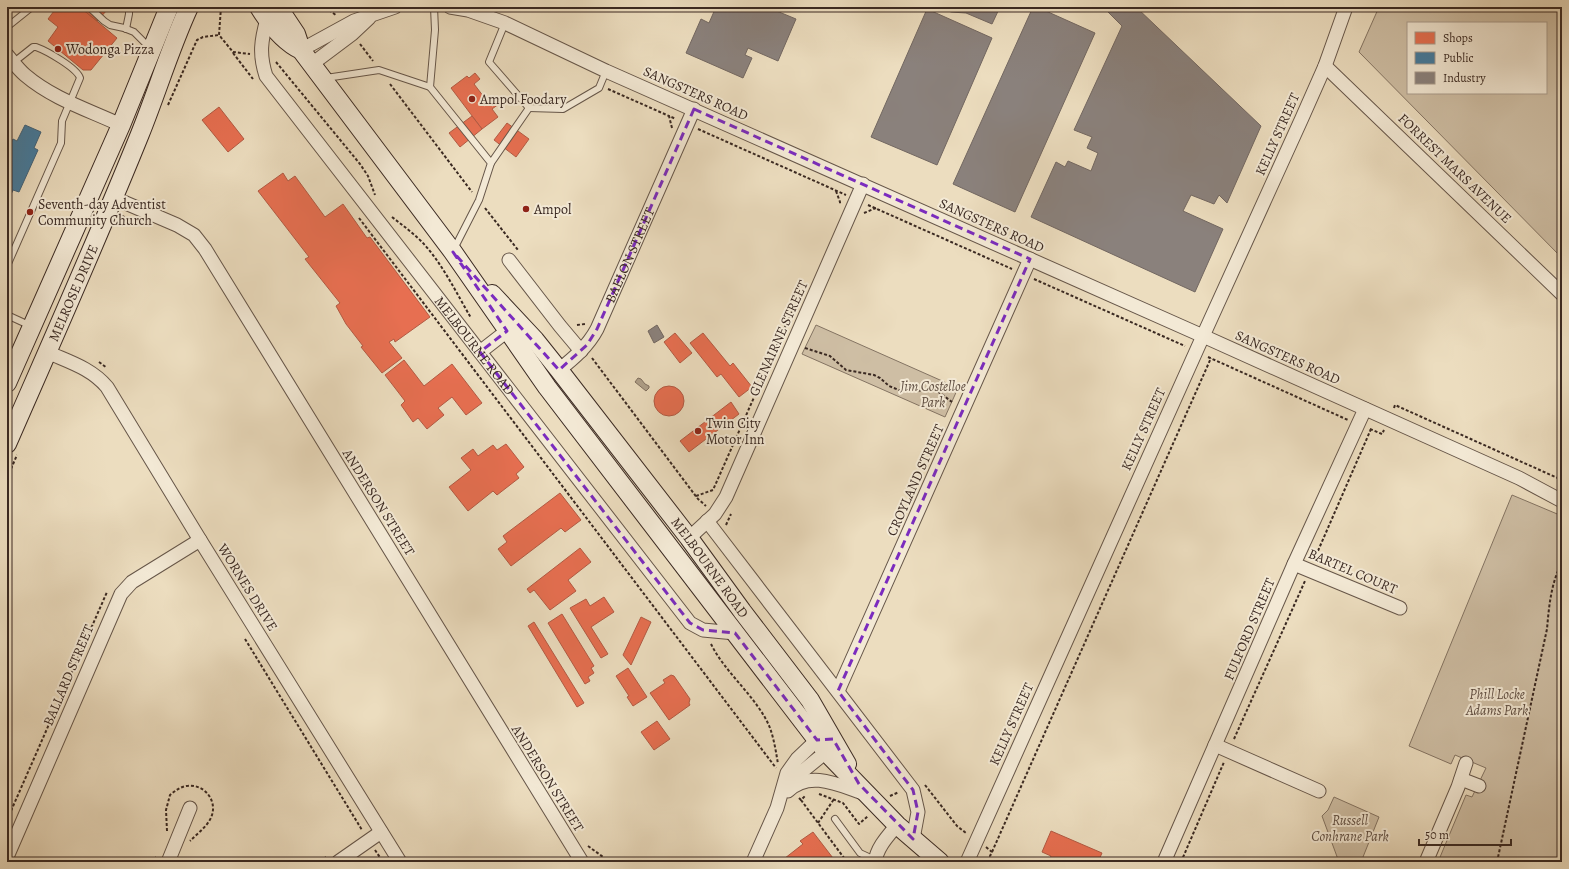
<svg xmlns="http://www.w3.org/2000/svg" width="1569" height="869" viewBox="0 0 1569 869" font-family="Alegreya,serif">
  <style>
    .green { fill: #cebea4; stroke: #847463; fill-rule: evenodd }
    .water { fill: #afa08a; stroke: #807060 }
    .shops { fill: #e76f51; stroke: #b35a43 }
    .public { fill: #457b9d; stroke: #426278 }
    .industry { fill: #8a817c; stroke: #726761 }
    .lines { fill: none; stroke-linecap: round; stroke-linejoin: round }
    .service-casing { stroke: #665649; stroke-width: 8 }
    .minor-casing { stroke: #665649; stroke-width: 15 }
    .secondary-casing { stroke: #3a2922; stroke-width: 20 }
    .path { stroke: #3a2922; stroke-width: 2; stroke-dasharray: 3 2; stroke-linecap: butt }
    .service { stroke: #f3e9d5; stroke-width: 6 }
    .minor { stroke: #f3e9d5; stroke-width: 13 }
    .secondary { stroke: #f3e9d5; stroke-width: 18 }
    .marked { fill: none; stroke: #7b2cbf; stroke-width: 3; stroke-dasharray: 8 5; stroke-linejoin: round }
    .poi-dot { fill: #8f2418; stroke: #f3e9d5; stroke-width: 1.5 }
    .labels { text-anchor: middle; stroke-width: 4; stroke-linejoin: round; paint-order: stroke }
    .poi-label { font-size: 14px; fill: #3a2922; stroke: #f3e9d5; text-anchor: start }
    .street-label { font-size: 14px; fill: #3a2922; stroke: #f3e9d5 }
    .park-label { font-size: 14px; font-style: italic; fill: #5f4e42; stroke: #f3e9d5 }
  </style>
  <rect width="100%" height="100%" fill="#ecddbf"/>
  <filter id="stains"><feTurbulence type="fractalNoise" baseFrequency=".005" numOctaves="4"/><feColorMatrix values="0 0 0 0 .2 0 0 0 0 .09 0 0 0 0 .02 0 0 0 .5 -.17"/></filter>
  <radialGradient id="worn" r=".72"><stop offset=".6" stop-color="#630" stop-opacity="0"/><stop offset="1" stop-color="#630" stop-opacity=".3"/></radialGradient>
  <g class="green">
    <path d="M1379,7H1562V258L1359,52ZM1408,23H1546V93H1408Z"/>
    <polygon points="816,325 958,388 945,417 802,354"/>
    <polygon points="1512,495 1562,516 1562,862 1438,862 1466,795 1472,797 1486,768 1455,755 1451,764 1409,746"/>
    <polygon points="1334,797 1379,817 1361,862 1339,862 1322,816 1328,810"/>
  </g>
  <polygon class="water" points="638,378 641,379 645,384 649,386 649,388 646,391 635,382"/>
  <g class="shops">
    <polygon points="57,7 64,7 70,11 73,7 80,7 117,38 91,70 83,70 48,41 58,27 48,19"/>
    <polygon points="84,7 106,7 108,9 97,21 82,9"/>
    <polygon points="475,73 480,79 474,84 487,101 493,96 499,104 492,109 498,117 482,129 451,88 467,76 469,78"/>
    <polygon points="219,107 244,139 228,152 202,120"/>
    <polygon points="472,116 482,129 460,147 449,133"/>
    <polygon points="507,123 529,139 516,157 494,140"/>
    <polygon points="283,173 288,181 295,176 325,217 343,204 367,238 370,237 430,317 395,342 394,339 389,342 402,358 382,373 361,347 363,346 346,324 336,306 340,303 305,259 309,257 258,191"/>
    <polygon points="675,333 692,353 680,363 664,342"/>
    <polygon points="703,333 730,366 733,363 752,387 739,397 721,374 717,377 690,343"/>
    <polygon points="404,360 424,386 452,364 482,403 466,415 452,397 438,408 444,415 427,429 418,418 413,422 401,405 405,401 385,375"/>
    <circle cx="669" cy="401" r="15"/>
    <polygon points="731,402 739,414 689,452 680,441"/>
    <polygon points="506,444 524,467 516,474 519,478 497,495 493,491 468,511 449,487 471,470 461,458 473,449 478,456 493,445 497,450"/>
    <polygon points="560,493 581,520 565,532 561,528 511,566 498,549 507,542 503,536"/>
    <polygon points="580,548 591,562 568,580 576,591 550,610 534,590 530,593 527,589"/>
    <polygon points="604,597 614,612 591,627 608,654 601,658 570,608 586,599 590,606"/>
    <polygon points="562,614 594,666 591,668 594,673 588,677 590,681 585,684 548,623"/>
    <polygon points="641,617 651,622 631,665 623,655"/>
    <polygon points="534,622 584,703 577,707 528,626"/>
    <polygon points="628,668 647,697 633,706 627,697 629,696 616,676"/>
    <polygon points="671,675 674,676 690,699 689,703 690,705 669,720 650,693 665,683 663,680"/>
    <polygon points="657,721 670,739 654,750 641,732"/>
    <polygon points="1051,831 1102,853 1098,862 1048,862 1051,856 1042,852"/>
    <polygon points="813,832 836,862 780,862 803,844 800,841"/>
  </g>
  <polygon class="public" points="25,125 41,132 34,148 38,150 19,192 13,190 7,203 7,147 9,147 13,139 17,141"/>
  <g class="industry">
    <polygon points="716,7 767,7 796,19 778,61 748,48 745,55 752,58 743,78 686,53 701,19 709,23"/>
    <polygon points="940,7 1000,7 992,24 966,13 951,12"/>
    <polygon points="1033,7 1037,7 1095,33 1015,212 953,184"/>
    <polygon points="1103,7 1136,7 1261,126 1227,203 1219,195 1214,204 1191,195 1183,211 1223,229 1195,292 1031,217 1056,162 1065,167 1068,161 1091,171 1098,153 1087,148 1092,137 1074,130 1122,26"/>
    <polygon points="927,9 992,38 937,165 871,137"/>
    <polygon points="657,325 664,337 654,343 648,331"/>
  </g>
  <g class="lines">
    <defs>
      <g id="service">
        <polyline points="89,7 104,21 110,25 124,28 134,32 150,48"/>
        <polyline points="434,7 435,30 430,87 491,163 479,200 454,249"/>
        <polyline points="7,27 32,7"/>
        <polyline points="126,29 129,14 129,7"/>
        <polyline points="326,78 379,70 430,87"/>
        <polyline points="529,108 563,109 599,88 606,71"/>
        <polyline points="491,163 529,108 489,62 505,23"/>
        <path d="M7,266L61,143L62,121L80,78C77,68 47,51 36,47H33L14,62"/>
        <polyline points="7,315 31,326"/>
        <polyline points="835,819 860,853 875,860"/>
      </g>
      <g id="minor">
        <polyline points="450,7 468,10 505,23 606,71 1203,336 1519,478 1562,501"/>
        <path id="s1" d="M267,19C261,41 259,54 266,76L690,623L703,630L735,633"/>
        <polyline points="301,50 354,21 395,7"/>
        <path d="M7,55C13,62 19,70 25,75C53,99 89,110 121,125"/>
        <polyline points="312,64 352,34 369,18"/>
        <polyline points="1325,66 1562,294"/>
        <polyline points="114,198 177,225 194,235 205,249 582,862"/>
        <polyline points="509,260 560,326 581,351"/>
        <path d="M47,352C69,362 91,368 107,387L200,540L400,862"/>
        <polyline points="480,352 507,331"/>
        <path id="s2" d="M559,370C574,358 588,346 597,329L694,109"/>
        <polyline points="707,521 913,790 918,812 913,839"/>
        <polyline points="689,538 715,514 726,497 863,184"/>
        <polyline points="1294,564 1400,608"/>
        <polyline points="838,691 1030,259"/>
        <polyline points="1215,745 1319,791"/>
        <polyline points="1461,779 1479,786"/>
        <polyline points="792,785 804,770 826,752"/>
        <path d="M788,791C810,769 841,786 866,794"/>
        <polyline points="7,857 121,594 132,582 200,540"/>
        <polyline points="168,862 190,808"/>
        <polyline points="338,862 381,832"/>
        <polyline points="753,862 777,808 787,773 797,759 817,740"/>
        <path d="M875,862C877,847 888,836 897,825"/>
        <polyline points="967,862 1203,336 1302,118 1325,66 1346,7"/>
        <polyline points="1164,862 1294,564 1365,409"/>
        <polyline points="1426,862 1458,787 1466,763"/>
      </g>
      <g id="secondary">
        <path d="M259,7C269,23 284,42 301,50L453,252L547,387L817,740L831,757L897,825L940,862"/>
        <polyline points="278,7 296,34 300,46"/>
        <path id="s3" d="M492,294L535,340L559,370L689,538L742,611L810,700L847,764"/>
        <polyline points="7,383 121,125 169,7"/>
        <path id="s4" d="M7,444C52,341 98,238 140,134C157,92 170,48 189,7"/>
      </g>
    </defs>
    <use href="#service" class="service-casing"/>
    <use href="#minor" class="minor-casing"/>
    <use href="#secondary" class="secondary-casing"/>
    <g class="path">
      <polyline points="221,7 219,35 233,52 250,54"/>
      <polyline points="325,7 337,16"/>
      <polyline points="360,44 373,61"/>
      <polyline points="233,53 253,79"/>
      <polyline points="276,62 360,164 368,176 375,195"/>
      <polyline points="390,84 472,192"/>
      <polyline points="608,89 669,116"/>
      <polyline points="168,105 197,40 203,37 219,35"/>
      <polyline points="672,128 669,116 676,119"/>
      <polyline points="698,129 846,195"/>
      <polyline points="836,191 840,202 840,204"/>
      <polyline points="868,205 1012,269"/>
      <polyline points="485,208 518,250"/>
      <polyline points="864,213 876,208"/>
      <polyline points="122,216 141,224"/>
      <path d="M392,217C402,225 412,232 421,241C441,261 457,294 471,318"/>
      <polyline points="359,218 776,768"/>
      <polyline points="1034,279 1185,346"/>
      <polyline points="577,325 585,324"/>
      <polyline points="805,348 830,356 846,370 874,375 880,378 889,386 899,390 916,391 933,389 936,390 952,402"/>
      <polyline points="1208,357 1348,420"/>
      <polyline points="592,358 698,499 706,506"/>
      <polyline points="99,362 107,368"/>
      <polyline points="1394,408 1395,405 1562,480"/>
      <polyline points="1370,429 1382,434 1384,430"/>
      <polyline points="7,478 17,455"/>
      <polyline points="696,496 713,490 794,307"/>
      <polyline points="726,525 731,514"/>
      <polyline points="1314,560 1371,429"/>
      <polyline points="245,639 362,830"/>
      <path d="M711,644C725,673 758,698 770,728C774,739 776,752 778,764"/>
      <polyline points="1234,739 1305,581"/>
      <polyline points="925,785 957,826 966,833"/>
      <polyline points="819,794 843,803 859,824 868,816"/>
      <polyline points="890,796 899,792"/>
      <polyline points="799,798 801,800 806,795"/>
      <polyline points="801,800 847,862"/>
      <polyline points="7,820 107,592"/>
      <polyline points="818,823 834,799"/>
      <path d="M167,831L166,810L170,795C175,791 180,787 186,786C203,783 217,799 212,815C209,825 198,833 190,841"/>
      <polyline points="588,846 610,862"/>
      <polyline points="986,847 992,852 990,856 992,862"/>
      <polyline points="375,850 383,862"/>
      <polyline points="992,852 1211,358"/>
      <polyline points="153,862 156,857"/>
      <polyline points="321,862 326,857"/>
      <polyline points="1181,862 1224,762"/>
      <path d="M1497,862L1547,629C1549,606 1551,583 1562,562"/>
    </g>
    <use href="#service" class="service"/>
    <use href="#minor" class="minor"/>
    <use href="#secondary" class="secondary"/>
  </g>
  <path class="marked" d="M694,109L1030,259L838,691L913,790L918,812L913,839L859,784L833,739L817,740L735,633L703,630L690,623L480,352L507,331L453,252L559,370L587,345L597,329Z"/>
  <g class="poi-dot">
    <circle cx="58" cy="49" r="4"/>
    <circle cx="472" cy="99" r="4"/>
    <circle cx="526" cy="209" r="4"/>
    <circle cx="30" cy="212" r="4"/>
    <circle cx="698" cy="431" r="4"/>
  </g>
  <g class="labels">
    <g class="poi-label">
      <text x="66" y="54">Wodonga Pizza</text>
      <text x="480" y="104">Ampol Foodary</text>
      <text x="38" y="209">Seventh-day Adventist<tspan x="38" dy="16">Community Church</tspan></text>
      <text x="534" y="214">Ampol</text>
      <text x="706" y="428">Twin City<tspan x="706" dy="16">Motor Inn</tspan></text>
    </g>
    <g class="street-label">
      <text transform="translate(696 93) rotate(24)" y="5">SANGSTERS ROAD</text>
      <text transform="translate(1277 134) rotate(-66)" y="5">KELLY STREET</text>
      <text transform="translate(1455 168) rotate(44)" y="5">FORREST MARS AVENUE</text>
      <text transform="translate(992 225) rotate(24)" y="5">SANGSTERS ROAD</text>
      <text dy="5" stroke="none"><textPath href="#s2" startOffset="137">BAELON STREET</textPath></text>
      <text dy="5" stroke="none"><textPath href="#s4" startOffset="165">MELROSE DRIVE</textPath></text>
      <text transform="translate(778 338) rotate(-66)" y="5">GLENAIRNE STREET</text>
      <text dy="5" stroke="none"><textPath href="#s1" startOffset="399">MELBOURNE ROAD</textPath></text>
      <text transform="translate(1288 357) rotate(24)" y="5">SANGSTERS ROAD</text>
      <text transform="translate(1143 429) rotate(-66)" y="5">KELLY STREET</text>
      <text transform="translate(915 480) rotate(-66)" y="5">CROYLAND STREET</text>
      <text transform="translate(379 502) rotate(58)" y="5">ANDERSON STREET</text>
      <text dy="5" stroke="none"><textPath href="#s3" startOffset="350">MELBOURNE ROAD</textPath></text>
      <text transform="translate(1353 571) rotate(23)" y="5">BARTEL COURT</text>
      <text transform="translate(248 587) rotate(58)" y="5">WORNES DRIVE</text>
      <text transform="translate(1249 629) rotate(-67)" y="5">FULFORD STREET</text>
      <text transform="translate(68 675) rotate(-67)" y="5">BALLARD STREET</text>
      <text transform="translate(1011 724) rotate(-66)" y="5">KELLY STREET</text>
      <text transform="translate(548 778) rotate(58)" y="5">ANDERSON STREET</text>
    </g>
    <g class="park-label">
      <text x="933" y="391">Jim Costelloe<tspan x="933" dy="16">Park</tspan></text>
      <text x="1497" y="699">Phill Locke<tspan x="1497" dy="16">Adams Park</tspan></text>
      <text x="1350" y="825">Russell<tspan x="1350" dy="16">Conhrane Park</tspan></text>
    </g>
  </g>
  <rect width="1569" height="869" fill="none" stroke="#ecddbf" stroke-width="24"/>
  <rect x="8" y="8" width="1553" height="853" fill="none" stroke="#3a2922" stroke-width="2"/>
  <rect x="12" y="12" width="1545" height="845" fill="none" stroke="#3a2922"/>
  <rect x="1407" y="22" width="140" height="72" fill="#f3e9d5" stroke="#a99c8d"/>
  <rect x="1415" y="32" width="20" height="12" fill="#e76f51" stroke="#a99c8d"/>
  <text x="1443" y="42" font-size="12" fill="#3a2922">Shops</text>
  <rect x="1415" y="52" width="20" height="12" fill="#457b9d" stroke="#a99c8d"/>
  <text x="1443" y="62" font-size="12" fill="#3a2922">Public</text>
  <rect x="1415" y="72" width="20" height="12" fill="#8a817c" stroke="#a99c8d"/>
  <text x="1443" y="82" font-size="12" fill="#3a2922">Industry</text>
  <path d="M1419 839v6h92v-6" fill="none" stroke="#3a2922" stroke-width="2"/>
  <text x="1425" y="839" font-size="12" fill="#3a2922" stroke="#f3e9d5" stroke-width="3" paint-order="stroke">50 m</text>
  <rect width="100%" height="100%" filter="url(#stains)"/>
  <rect width="100%" height="100%" fill="url(#worn)"/>
</svg>
